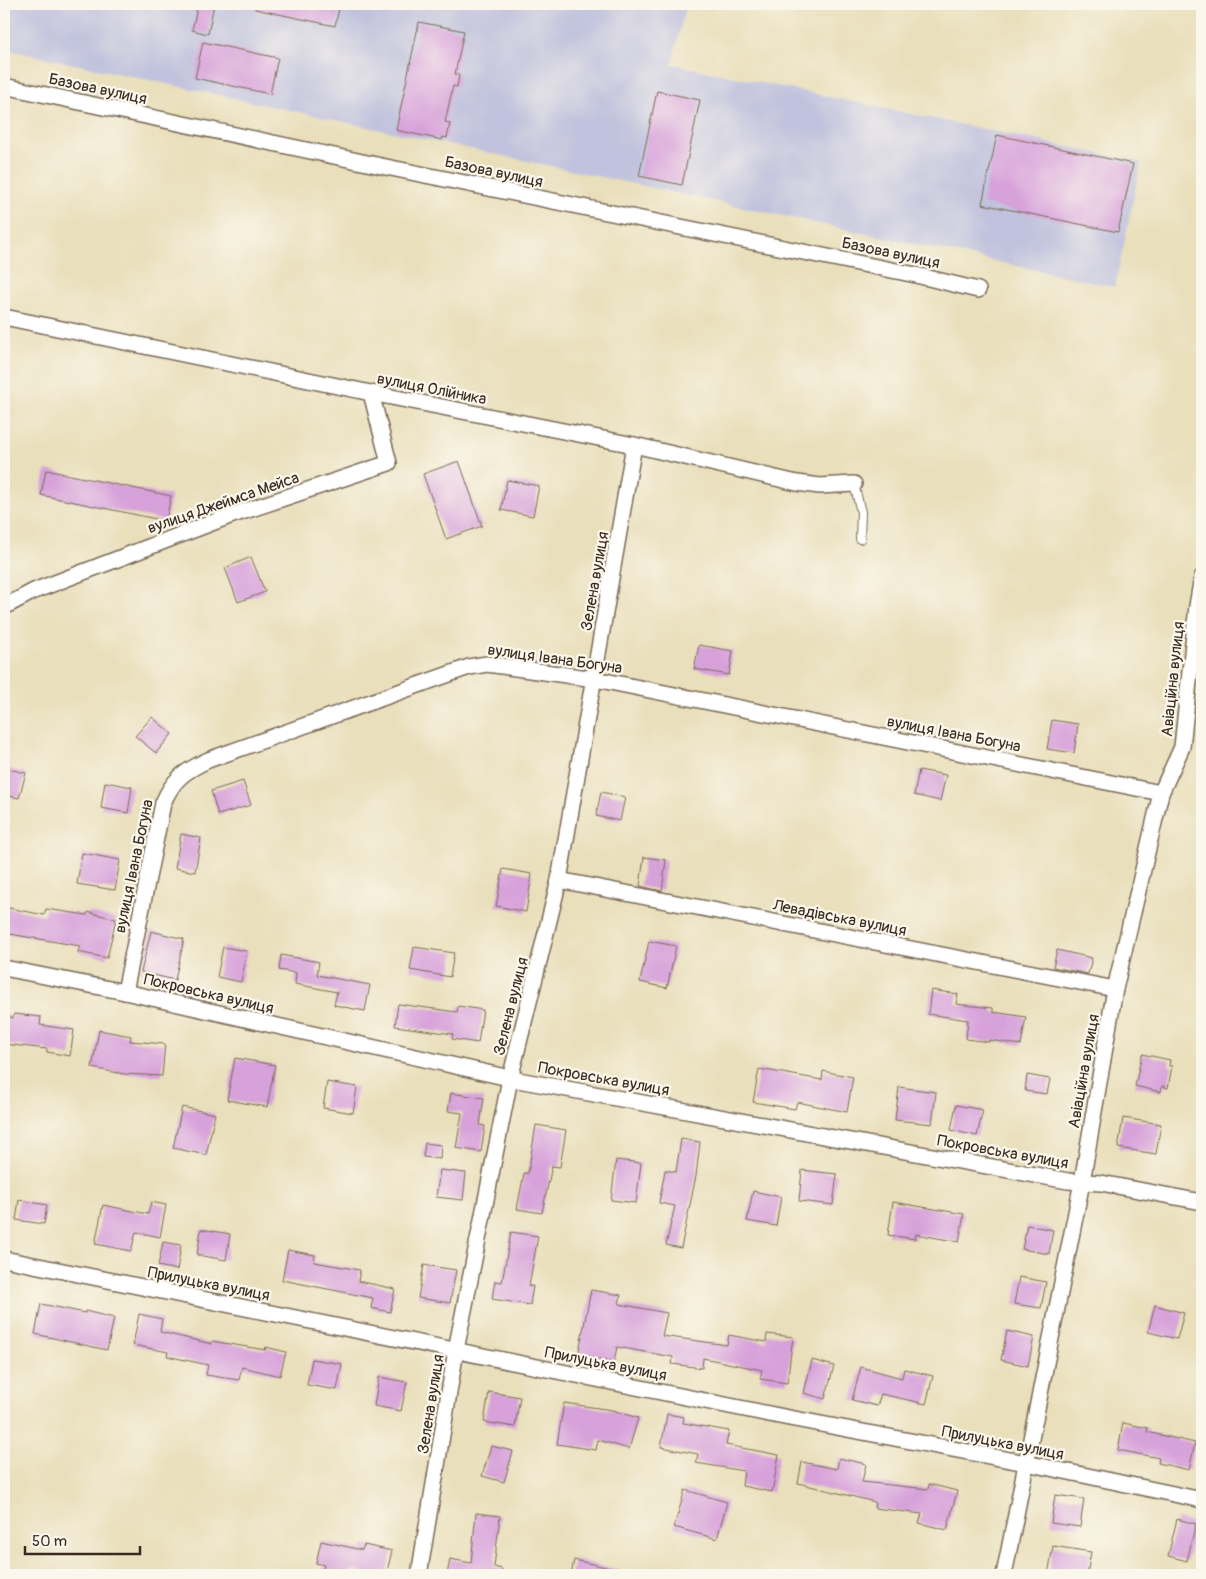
<svg xmlns="http://www.w3.org/2000/svg" width="1206" height="1579" viewBox="0 0 1206 1579" font-family="Pangolin,sans-serif">
  <style>
    .industrial { fill: #c1c2dd }
    .building { fill: #d7a1da }
    .lines { fill: none; stroke-linecap: round; stroke-linejoin: round }
    .service-casing { stroke: #786955; stroke-width: 10 }
    .minor-casing { stroke: #786955; stroke-width: 18 }
    .service { stroke: #fff; stroke-width: 8 }
    .minor { stroke: #fff; stroke-width: 15 }
    .labels { text-anchor: middle; stroke-width: 4.5; stroke-linejoin: round; paint-order: stroke }
    .street-label { font-size: 16px; fill: #3b2a1e; stroke: #fbf7ec }
  </style>
  <rect width="100%" height="100%" fill="#fbf7ec"/>
  <filter id="ink" filterUnits="userSpaceOnUse"><feTurbulence type="fractalNoise" baseFrequency=".02" numOctaves="2"/><feDisplacementMap in="SourceGraphic" scale="10" xChannelSelector="R" yChannelSelector="G"/><feConvolveMatrix kernelMatrix="1 2 1 2 8 2 1 2 1" color-interpolation-filters="sRGB"/></filter>
  <filter id="wash" filterUnits="userSpaceOnUse"><feTurbulence type="fractalNoise" baseFrequency=".0096" numOctaves="4" result="noise"/><feDisplacementMap in="SourceGraphic" scale="20" xChannelSelector="R" yChannelSelector="G"/><feGaussianBlur stdDeviation="1.12" result="paint"/><feColorMatrix in="noise" values="0 0 0 0 0 0 0 0 0 0 0 0 0 0 0 0 0 1.4 0 .05"/><feComposite in="paint" operator="in"/></filter>
  <g filter="url(#wash)">
    <rect width="100%" height="100%" fill="#e9dfbb"/>
    <polygon class="industrial" points="4,4 686,4 672,64 1141,162 1115,287 4,49"/>
    <g id="blocks">
      <g class="building">
        <polygon points="198,4 214,4 208,34 192,30"/>
        <polygon points="256,4 340,4 335,26 255,9"/>
        <polygon points="419,22 464,31 455,74 459,75 457,87 453,86 445,122 450,123 447,138 443,137 442,140 396,130"/>
        <polygon points="203,42 278,58 270,94 195,78"/>
        <polygon points="657,91 700,100 682,185 639,176"/>
        <polygon points="997,135 1133,164 1118,232 982,204"/>
        <polygon points="459,461 482,526 446,539 423,474"/>
        <polygon points="46,470 171,496 166,521 41,495"/>
        <polygon points="507,480 539,486 533,516 501,510"/>
        <polygon points="251,557 265,592 238,602 225,568"/>
        <polygon points="699,645 733,651 729,675 694,669"/>
        <polygon points="152,717 172,734 156,753 135,736"/>
        <polygon points="1052,720 1078,724 1074,753 1047,749"/>
        <polygon points="4,768 26,773 19,798 4,795"/>
        <polygon points="919,770 946,775 940,801 914,795"/>
        <polygon points="243,781 251,805 218,815 211,791"/>
        <polygon points="105,782 132,787 128,813 101,808"/>
        <polygon points="601,792 625,797 620,821 596,816"/>
        <polygon points="181,834 201,838 195,872 175,868"/>
        <polygon points="82,853 120,860 115,890 77,884"/>
        <polygon points="644,857 666,860 662,891 640,886"/>
        <polygon points="503,869 532,874 526,912 496,906"/>
        <polygon points="4,907 44,915 46,909 87,915 88,912 116,919 107,958 78,952 80,946 4,933"/>
        <polygon points="151,931 184,939 175,980 141,972"/>
        <polygon points="649,941 676,946 667,988 640,982"/>
        <polygon points="223,947 247,951 241,982 217,977"/>
        <polygon points="414,947 454,953 450,977 410,970"/>
        <polygon points="1057,950 1092,958 1088,974 1053,967"/>
        <polygon points="281,955 319,962 317,975 370,985 365,1011 334,1005 337,992 295,984 296,973 279,970"/>
        <polygon points="931,990 958,994 956,1004 993,1008 993,1012 1026,1017 1021,1045 989,1040 989,1042 966,1039 968,1020 928,1014"/>
        <polygon points="398,1004 457,1012 458,1006 483,1010 478,1043 452,1039 453,1034 395,1026"/>
        <polygon points="14,1014 41,1017 40,1025 74,1030 70,1056 47,1052 47,1049 4,1044 4,1015 13,1018"/>
        <polygon points="99,1030 131,1036 130,1041 165,1044 162,1076 124,1074 92,1068"/>
        <polygon points="1142,1054 1170,1060 1169,1066 1172,1066 1168,1088 1162,1086 1161,1092 1135,1086"/>
        <polygon points="235,1058 275,1065 267,1107 227,1100"/>
        <polygon points="759,1069 822,1080 823,1071 853,1077 847,1112 797,1102 795,1109 753,1102"/>
        <polygon points="1027,1075 1050,1079 1047,1094 1025,1091"/>
        <polygon points="327,1082 357,1087 353,1113 323,1108"/>
        <polygon points="899,1087 936,1092 932,1124 895,1120"/>
        <polygon points="451,1093 484,1098 480,1125 485,1126 481,1152 456,1148 462,1113 448,1111"/>
        <polygon points="956,1105 983,1110 977,1136 951,1130"/>
        <polygon points="182,1107 215,1114 206,1155 173,1148"/>
        <polygon points="1123,1118 1161,1124 1156,1154 1118,1148"/>
        <polygon points="536,1125 566,1130 560,1167 552,1166 542,1213 517,1209 524,1173 528,1173"/>
        <polygon points="681,1139 700,1142 696,1176 681,1248 666,1245 675,1206 659,1203 665,1170 676,1172"/>
        <polygon points="425,1143 441,1145 440,1159 423,1157"/>
        <polygon points="616,1160 641,1163 636,1203 611,1200"/>
        <polygon points="440,1170 466,1173 463,1200 436,1197"/>
        <polygon points="802,1170 837,1174 833,1205 799,1201"/>
        <polygon points="753,1191 781,1197 776,1226 747,1221"/>
        <polygon points="19,1200 47,1205 44,1224 16,1220"/>
        <polygon points="151,1202 166,1205 160,1237 136,1232 131,1251 95,1244 103,1205 148,1214"/>
        <polygon points="893,1202 964,1214 959,1242 916,1234 915,1239 888,1235"/>
        <polygon points="1027,1225 1053,1230 1049,1254 1022,1249"/>
        <polygon points="201,1229 230,1234 226,1260 197,1255"/>
        <polygon points="511,1232 538,1236 529,1286 533,1286 530,1305 492,1299 495,1281 502,1282"/>
        <polygon points="163,1242 181,1245 177,1270 158,1266"/>
        <polygon points="288,1250 315,1255 314,1262 360,1270 358,1281 395,1289 390,1312 371,1308 373,1298 282,1280"/>
        <polygon points="424,1265 456,1270 450,1303 418,1298"/>
        <polygon points="1019,1277 1046,1282 1041,1308 1014,1304"/>
        <polygon points="591,1290 621,1295 619,1304 667,1313 662,1336 727,1345 729,1335 766,1342 767,1334 793,1337 787,1383 760,1379 762,1370 703,1358 702,1368 672,1364 673,1357 617,1347 614,1362 578,1356"/>
        <polygon points="41,1304 85,1313 85,1311 114,1318 107,1350 35,1334"/>
        <polygon points="1155,1305 1184,1313 1177,1339 1148,1332"/>
        <polygon points="139,1314 162,1319 160,1332 212,1344 212,1341 265,1350 266,1347 286,1352 280,1376 242,1367 239,1380 206,1375 208,1365 167,1356 168,1352 133,1345"/>
        <polygon points="1007,1331 1034,1337 1028,1366 1001,1360"/>
        <polygon points="312,1359 342,1364 337,1390 307,1385"/>
        <polygon points="812,1360 834,1366 825,1399 804,1393"/>
        <polygon points="861,1367 902,1378 904,1369 933,1376 926,1404 881,1394 877,1406 852,1400"/>
        <polygon points="379,1377 407,1382 401,1411 374,1406"/>
        <polygon points="489,1392 520,1397 515,1427 484,1422"/>
        <polygon points="564,1403 612,1410 638,1418 629,1449 598,1440 596,1450 557,1444"/>
        <polygon points="667,1414 684,1417 683,1423 729,1431 726,1445 779,1455 772,1492 742,1486 744,1471 696,1463 698,1454 661,1447"/>
        <polygon points="1123,1423 1148,1428 1147,1432 1195,1443 1189,1470 1158,1463 1159,1458 1118,1450"/>
        <polygon points="491,1446 513,1451 504,1482 482,1476"/>
        <polygon points="839,1458 866,1464 862,1482 928,1489 929,1484 957,1491 947,1530 919,1523 922,1514 874,1508 875,1502 798,1483 802,1462 837,1469"/>
        <polygon points="685,1490 727,1502 717,1539 674,1527"/>
        <polygon points="1055,1495 1084,1499 1080,1527 1051,1523"/>
        <polygon points="476,1513 500,1516 494,1567 502,1569 502,1575 447,1575 450,1559 471,1563"/>
        <polygon points="1177,1519 1196,1524 1187,1561 1168,1556"/>
        <polygon points="321,1541 362,1550 364,1545 392,1551 386,1575 373,1575 352,1570 351,1575 322,1575 324,1565 316,1563"/>
        <polygon points="1053,1546 1091,1552 1087,1575 1048,1575"/>
        <polygon points="574,1560 619,1570 619,1575 571,1575"/>
      </g>
    </g>
  </g>
  <g filter="url(#ink)">
    <use href="#blocks" fill-opacity="0" stroke="#786955" stroke-width="1"/>
    <g class="lines">
      <defs>
        <polyline id="service" points="854,484 861,512 860,539"/>
        <g id="minor">
          <polyline points="4,86 386,167 916,275 978,290"/>
          <polyline points="4,317 371,393 634,445 797,483 820,486 854,484"/>
          <polyline points="4,607 34,591 227,517 389,463 371,393"/>
          <polyline points="559,880 1115,989"/>
          <polyline points="4,968 125,992 518,1080 1068,1181 1101,1183 1202,1202"/>
          <path d="M125,992L163,803C173,779 185,771 208,760L469,667L487,664L595,679L1161,793"/>
          <polyline points="4,1259 784,1417 1026,1463 1202,1500"/>
          <polyline points="419,1575 456,1350 510,1079 559,880 634,445"/>
          <polyline points="1004,1575 1082,1182 1115,989 1161,793 1182,747 1197,606 1202,577"/>
        </g>
      </defs>
      <use href="#service" class="service-casing"/>
      <use href="#minor" class="minor-casing"/>
      <use href="#service" class="service"/>
      <use href="#minor" class="minor"/>
    </g>
  </g>
  <g class="labels">
    <g class="street-label">
      <text transform="translate(98 88) rotate(12)" y="6">Базова вулиця</text>
      <text transform="translate(494 171) rotate(12)" y="6">Базова вулиця</text>
      <text transform="translate(891 252) rotate(12)" y="6">Базова вулиця</text>
      <text transform="translate(432 388) rotate(11)" y="6">вулиця Олійника</text>
      <text transform="translate(223 502) rotate(-19)" y="6">вулиця Джеймса Мейса</text>
      <text transform="translate(594 581) rotate(-80)" y="6">Зелена вулиця</text>
      <text transform="translate(555 658) rotate(8)" y="6">вулиця Івана Богуна</text>
      <text transform="translate(1172 679) rotate(-84)" y="6">Авіаційна вулиця</text>
      <text transform="translate(954 733) rotate(11)" y="6">вулиця Івана Богуна</text>
      <text transform="translate(133 866) rotate(-78)" y="6">вулиця Івана Богуна</text>
      <text transform="translate(840 917) rotate(11)" y="6">Левадівська вулиця</text>
      <text transform="translate(209 993) rotate(13)" y="6">Покровська вулиця</text>
      <text transform="translate(510 1006) rotate(-76)" y="6">Зелена вулиця</text>
      <text transform="translate(1083 1071) rotate(-80)" y="6">Авіаційна вулиця</text>
      <text transform="translate(604 1078) rotate(10)" y="6">Покровська вулиця</text>
      <text transform="translate(1003 1151) rotate(10)" y="6">Покровська вулиця</text>
      <text transform="translate(209 1283) rotate(11)" y="6">Прилуцька вулиця</text>
      <text transform="translate(606 1363) rotate(11)" y="6">Прилуцька вулиця</text>
      <text transform="translate(430 1404) rotate(-81)" y="6">Зелена вулиця</text>
      <text transform="translate(1003 1442) rotate(11)" y="6">Прилуцька вулиця</text>
    </g>
  </g>
  <rect width="1206" height="1579" fill="none" stroke="#fbf7ec" stroke-width="20"/>
  <path d="M25 1546v8h115v-8" fill="none" stroke="#3b2a1e" stroke-width="2.5"/>
  <text x="32" y="1546" font-size="15" fill="#3b2a1e" stroke="#fbf7ec" stroke-width="4" paint-order="stroke">50 m</text>
</svg>
